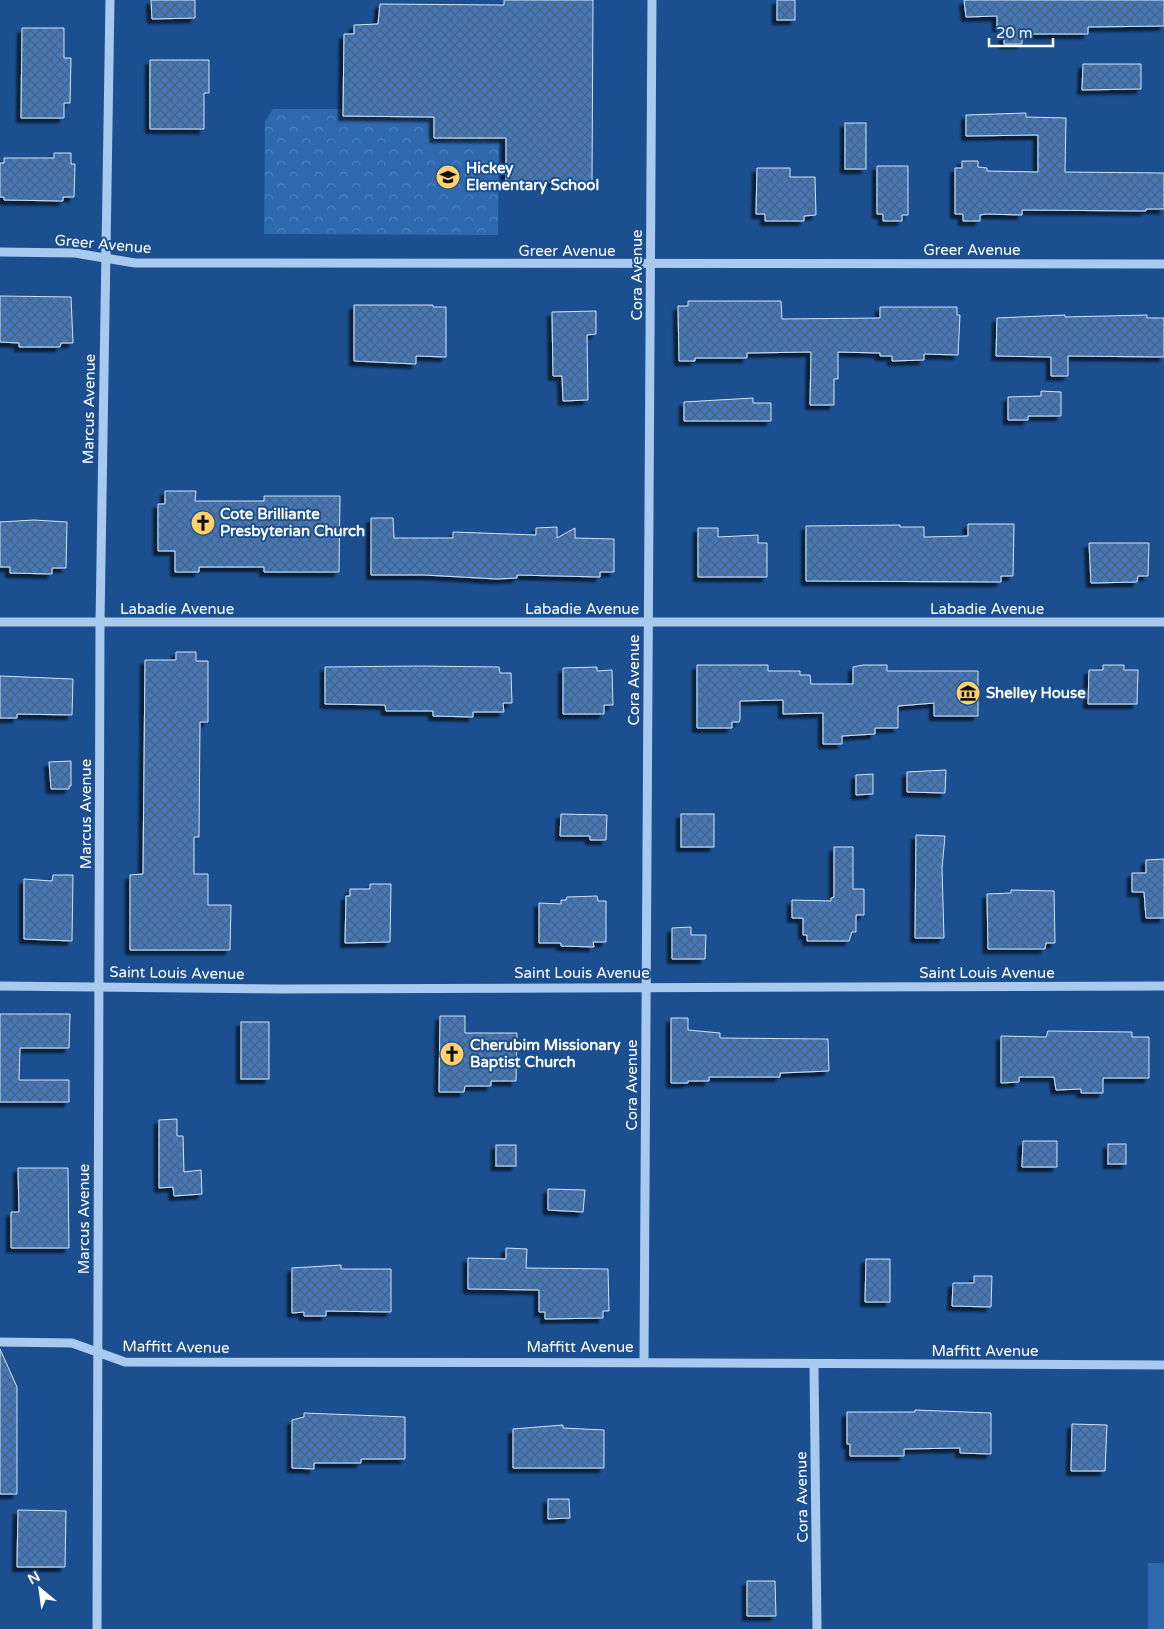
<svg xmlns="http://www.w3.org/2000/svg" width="1164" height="1629" viewBox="0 0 1164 1629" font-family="'Varela Round',sans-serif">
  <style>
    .grass { fill: #2e69ad }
    .forest { fill: url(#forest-crowns) }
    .building { fill: url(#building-cross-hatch); stroke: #cfe3fa; filter: url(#shadow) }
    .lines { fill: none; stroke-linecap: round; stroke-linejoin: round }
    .minor { stroke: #a9c9ee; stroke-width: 9 }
    .labels { text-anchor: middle; stroke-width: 4; stroke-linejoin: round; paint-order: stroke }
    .poi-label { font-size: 15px; font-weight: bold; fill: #fff; stroke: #1b4f8f; text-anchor: start }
    .street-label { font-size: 15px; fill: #fff; stroke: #1b4f8f }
  </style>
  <defs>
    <pattern id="forest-crowns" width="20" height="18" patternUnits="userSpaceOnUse" patternTransform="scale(1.25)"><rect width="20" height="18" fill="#2e69ad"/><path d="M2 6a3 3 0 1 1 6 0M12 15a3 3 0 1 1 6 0" fill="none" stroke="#4d80b9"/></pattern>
    <pattern id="building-cross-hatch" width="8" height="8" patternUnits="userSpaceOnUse" patternTransform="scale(1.25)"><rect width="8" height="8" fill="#4478b7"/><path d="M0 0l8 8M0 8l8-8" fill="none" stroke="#486282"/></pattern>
    <filter id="shadow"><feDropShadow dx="-4.5" dy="4.5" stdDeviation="1" flood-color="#0009"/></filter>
  </defs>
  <rect width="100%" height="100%" fill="#1b4f8f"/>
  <rect class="grass" x="1148" y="1563" width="16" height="66"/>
  <polygon class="forest" points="273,109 343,109 343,116 434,117 434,137 499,138 498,235 264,234 265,121"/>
  <g class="building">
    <polygon points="151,0 195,0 195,18 152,19"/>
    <polygon points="504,0 593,0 592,182 506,182 506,138 434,138 434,117 343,116 344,34 354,34 354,25 378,24 380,4 504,5"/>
    <rect x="777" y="0" width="18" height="20"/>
    <polygon points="964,0 1164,0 1164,26 1088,27 1088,34 1022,34 1022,44 1004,44 1004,27 997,27 997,16 966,17"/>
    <polygon points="22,28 64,28 64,58 71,58 70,103 64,103 64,118 21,118"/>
    <polygon points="150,60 209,60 209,93 204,93 204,129 150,129"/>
    <polygon points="1083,64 1141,64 1141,89 1082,90"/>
    <polygon points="1026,113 1026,117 1066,118 1065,172 1164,173 1164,209 1146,209 1146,211 1022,210 1022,215 986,214 980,215 980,221 963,221 963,214 955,214 955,168 962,168 962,161 978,161 978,167 987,168 987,171 1038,172 1038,135 966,136 966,115"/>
    <rect x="845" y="123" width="21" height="46"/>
    <polygon points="54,153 71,153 71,164 75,164 74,197 63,197 63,201 4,200 4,197 0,197 0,163 4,163 4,158 54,158"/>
    <polygon points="877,166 908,166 908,215 902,215 902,221 883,221 883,214 877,214"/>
    <polygon points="757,168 790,168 790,177 815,177 816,215 804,216 804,221 765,221 765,214 756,214"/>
    <polygon points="0,296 71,297 73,343 61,343 60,347 19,347 19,343 0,342"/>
    <polygon points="688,301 781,301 782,319 880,318 880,307 957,307 957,315 960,315 958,355 924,354 924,360 892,361 892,356 880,356 880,353 838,352 838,379 834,379 834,405 810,405 811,352 747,353 747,358 695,358 695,361 679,361 678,306 688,306"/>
    <polygon points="354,305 433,305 433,307 446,307 446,357 416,356 416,364 354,361"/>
    <polygon points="596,311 596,334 587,335 588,400 563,401 562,376 553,376 552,312"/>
    <polygon points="1065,315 1065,317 1147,315 1147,318 1164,318 1164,357 1068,356 1068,376 1051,376 1051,357 996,356 997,318"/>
    <polygon points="1041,391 1061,392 1061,416 1028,416 1028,420 1008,420 1008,397 1041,396"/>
    <polygon points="753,398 753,403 771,403 771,421 684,421 684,402"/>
    <polygon points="165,491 196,491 195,501 264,501 264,496 340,496 339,572 264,572 264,567 199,567 199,572 175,572 175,551 158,551 158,504 165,504"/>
    <polygon points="371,518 393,518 394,538 453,538 453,532 536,535 536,528 557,527 557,538 575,528 575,538 614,539 614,572 600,572 600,577 517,575 517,578 497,579 425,575 371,575"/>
    <polygon points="34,520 67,522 66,568 52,568 52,574 10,573 10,567 0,567 0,522"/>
    <polygon points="968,524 1014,524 1013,576 1001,576 1001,582 806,581 806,526 900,525 900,527 924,527 924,537 968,536"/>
    <polygon points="698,528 718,528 718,537 758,535 758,543 767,543 767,577 698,577"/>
    <polygon points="1089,543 1149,543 1148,576 1138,576 1137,582 1091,583"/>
    <polygon points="176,652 196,652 196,661 208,661 208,722 200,722 199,837 194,837 194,874 208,874 208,905 231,905 230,950 130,950 130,875 143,874 145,660 176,660"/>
    <polygon points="697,665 768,665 768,671 800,671 800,675 810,675 811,684 853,684 853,667 863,665 887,665 887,671 978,671 978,716 934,716 934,703 898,706 898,728 875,728 875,734 842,736 842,744 823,744 823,713 783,714 783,700 740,701 740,719 739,722 732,722 732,728 697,728"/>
    <polygon points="1103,665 1124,665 1124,670 1138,670 1137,704 1088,704 1089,670 1103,670"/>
    <polygon points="418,666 499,667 500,673 511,673 512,703 503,703 504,712 473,712 473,717 433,716 433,711 386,711 385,705 325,704 325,667"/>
    <polygon points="597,667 597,671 612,670 613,705 604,705 604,714 563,714 563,668"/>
    <polygon points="0,676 73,679 72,715 17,714 17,718 0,718"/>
    <polygon points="71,761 71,786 69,786 69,789 51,789 49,762"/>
    <polygon points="946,770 945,793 907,792 907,772"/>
    <polygon points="873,774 873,794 856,795 856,775"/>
    <polygon points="561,814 607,815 606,840 590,840 590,836 560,836"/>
    <rect x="681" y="814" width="33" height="33"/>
    <polygon points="916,835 945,836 942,868 944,938 915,938"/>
    <polygon points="834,847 853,847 853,889 864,889 864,915 856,915 856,932 852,932 849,941 807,941 807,935 803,935 803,918 792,918 792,900 831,901 831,898 834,897"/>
    <polygon points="1164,859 1164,918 1146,918 1144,892 1132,892 1132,873 1146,873 1146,860"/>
    <polygon points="53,875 73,875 72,941 24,939 24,879 52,881"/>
    <polygon points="370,884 391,884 390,942 345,943 346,896 350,896 350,889 370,889"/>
    <polygon points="1011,890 1054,891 1055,943 1046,943 1045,949 988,949 987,894 1011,893"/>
    <polygon points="597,896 598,901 606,901 606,942 593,942 594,947 561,946 561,943 539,943 539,903 561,904 561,900 566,900 567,897"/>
    <polygon points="691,927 691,935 706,935 705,959 672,959 672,928"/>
    <polygon points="0,1014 70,1014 69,1048 20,1048 19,1080 69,1080 69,1102 0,1102"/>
    <polygon points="440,1016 465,1016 465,1033 517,1033 516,1081 491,1081 491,1086 465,1086 464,1092 439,1092"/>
    <polygon points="671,1018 688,1018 688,1030 720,1033 720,1038 828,1039 829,1071 780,1073 780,1077 709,1077 709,1081 688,1081 688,1083 671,1083"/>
    <rect x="241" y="1022" width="28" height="57"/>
    <polygon points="1048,1031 1132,1032 1132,1037 1149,1037 1149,1078 1103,1078 1103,1093 1081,1093 1081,1089 1056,1090 1054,1077 1019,1077 1019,1082 1001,1083 1001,1036 1046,1037"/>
    <polygon points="177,1119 177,1136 183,1136 184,1172 201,1170 202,1194 174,1196 173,1187 159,1188 159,1120"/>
    <polygon points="1023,1141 1057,1141 1057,1167 1022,1167"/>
    <rect x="1108" y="1144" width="18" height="20"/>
    <rect x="496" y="1145" width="20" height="21"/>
    <polygon points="18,1168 68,1168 69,1248 11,1248 11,1212 19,1212"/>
    <polygon points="548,1189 585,1190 583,1212 548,1210"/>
    <polygon points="506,1248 527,1249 526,1268 608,1269 609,1311 603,1311 603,1318 545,1319 545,1312 539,1312 539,1290 468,1289 468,1258 506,1259"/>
    <polygon points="866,1259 890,1259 890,1302 865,1302"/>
    <polygon points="341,1265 341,1269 391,1269 391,1312 326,1311 326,1316 304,1316 304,1312 292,1313 292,1268"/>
    <polygon points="974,1276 992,1276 991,1307 952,1306 953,1283 974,1283"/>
    <polygon points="0,1349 17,1387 17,1494 0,1494"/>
    <polygon points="915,1410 991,1413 991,1454 960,1453 960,1448 904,1449 904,1456 850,1456 850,1444 847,1444 847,1412 915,1412"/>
    <polygon points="304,1413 405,1417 405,1459 361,1459 361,1463 314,1463 314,1469 292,1468 292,1420 304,1417"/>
    <polygon points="1072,1424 1107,1425 1105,1471 1071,1471"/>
    <polygon points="563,1425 563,1428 604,1430 604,1468 513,1468 513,1429"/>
    <polygon points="548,1499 569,1499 570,1518 548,1519"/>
    <polygon points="18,1510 66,1511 65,1567 17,1567"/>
    <polygon points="747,1581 775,1581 776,1616 747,1616"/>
  </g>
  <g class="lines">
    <g class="minor">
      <polyline points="0,252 75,253 135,263 1164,264"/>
      <polyline points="0,622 1164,622"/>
      <polyline points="0,986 280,989 1164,986"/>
      <path d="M0,1342L72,1343L125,1362C471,1360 818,1365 1164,1365"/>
      <polyline points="644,1361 652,0"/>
      <polyline points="814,1365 817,1629"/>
      <polyline points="97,1629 100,623 110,0"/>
    </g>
  </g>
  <defs>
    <symbol id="school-disc" viewBox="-11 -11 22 22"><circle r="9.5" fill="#ffd166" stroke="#1b4f8f"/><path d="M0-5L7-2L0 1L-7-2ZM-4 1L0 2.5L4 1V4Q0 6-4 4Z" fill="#111"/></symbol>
    <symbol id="church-disc" viewBox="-11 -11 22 22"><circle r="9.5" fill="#ffd166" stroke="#1b4f8f"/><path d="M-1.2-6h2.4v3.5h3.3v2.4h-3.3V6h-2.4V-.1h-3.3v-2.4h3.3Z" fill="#111"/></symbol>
    <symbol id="museum-disc" viewBox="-11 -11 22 22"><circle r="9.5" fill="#ffd166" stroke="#1b4f8f"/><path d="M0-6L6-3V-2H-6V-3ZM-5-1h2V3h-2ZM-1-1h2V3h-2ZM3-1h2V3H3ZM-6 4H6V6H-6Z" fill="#111"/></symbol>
  </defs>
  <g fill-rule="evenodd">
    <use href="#school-disc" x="434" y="163" width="28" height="28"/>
    <use href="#church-disc" x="189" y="509" width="28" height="28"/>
    <use href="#museum-disc" x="954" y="679" width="28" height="28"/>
    <use href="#church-disc" x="438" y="1040" width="28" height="28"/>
  </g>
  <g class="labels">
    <g class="poi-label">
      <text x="466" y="173">Hickey<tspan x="466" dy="17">Elementary School</tspan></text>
      <text x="220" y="519">Cote Brilliante<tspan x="220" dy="17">Presbyterian Church</tspan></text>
      <text x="986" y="698">Shelley House</text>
      <text x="470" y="1050">Cherubim Missionary<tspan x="470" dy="17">Baptist Church</tspan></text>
    </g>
    <g class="street-label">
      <text transform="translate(103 244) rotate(5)" y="5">Greer Avenue</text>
      <text x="972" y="255">Greer Avenue</text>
      <text x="567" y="256">Greer Avenue</text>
      <text transform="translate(637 275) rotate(-90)" y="5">Cora Avenue</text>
      <text transform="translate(89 409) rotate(-89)" y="5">Marcus Avenue</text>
      <text x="177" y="614">Labadie Avenue</text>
      <text x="582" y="614">Labadie Avenue</text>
      <text x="987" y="614">Labadie Avenue</text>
      <text transform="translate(634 680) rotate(-90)" y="5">Cora Avenue</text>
      <text transform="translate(86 814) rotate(-90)" y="5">Marcus Avenue</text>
      <text transform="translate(177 973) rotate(1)" y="5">Saint Louis Avenue</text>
      <text x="582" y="978">Saint Louis Avenue</text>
      <text x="987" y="978">Saint Louis Avenue</text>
      <text transform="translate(632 1085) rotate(-90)" y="5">Cora Avenue</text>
      <text transform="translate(84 1219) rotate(-90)" y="5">Marcus Avenue</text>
      <text transform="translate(176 1347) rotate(1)" y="5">Maffitt Avenue</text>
      <text x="580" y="1352">Maffitt Avenue</text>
      <text x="985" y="1356">Maffitt Avenue</text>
      <text transform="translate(802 1497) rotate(-91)" y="5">Cora Avenue</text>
    </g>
  </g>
  <g transform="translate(40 1589) rotate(331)" stroke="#1b4f8f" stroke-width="4" paint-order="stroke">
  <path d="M0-4L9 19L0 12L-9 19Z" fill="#ffffff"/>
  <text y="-8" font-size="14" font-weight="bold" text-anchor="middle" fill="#ffffff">N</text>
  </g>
  <path d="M989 38v8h64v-8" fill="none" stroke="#ffffff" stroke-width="2.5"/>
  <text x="996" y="38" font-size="15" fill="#ffffff" stroke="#1b4f8f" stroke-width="4" paint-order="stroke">20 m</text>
</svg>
